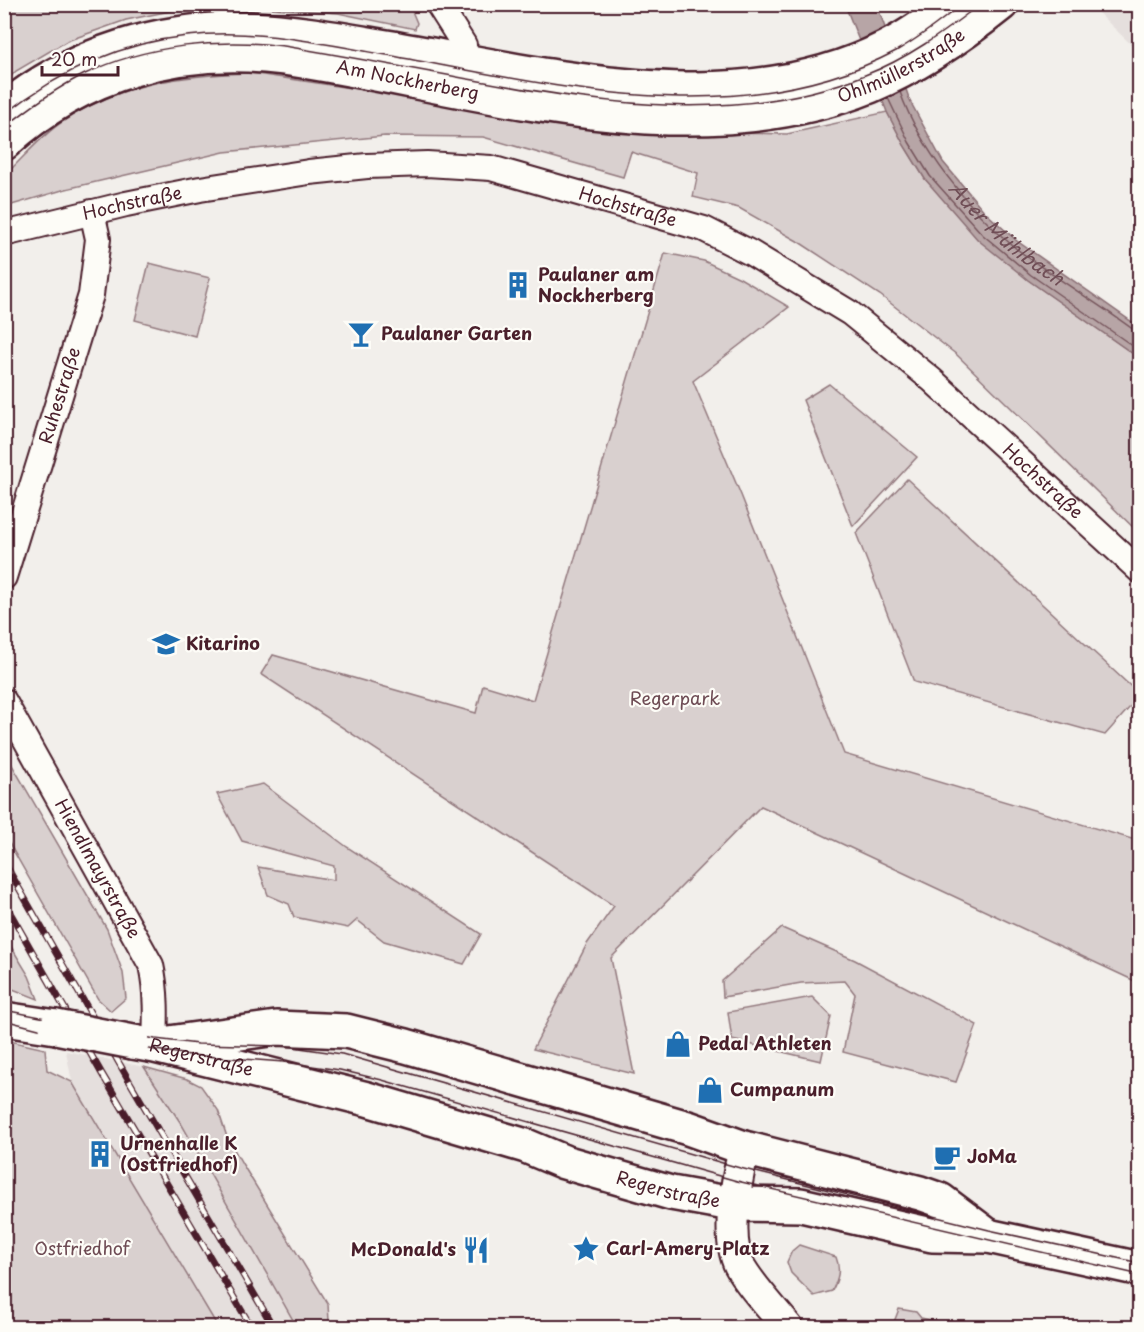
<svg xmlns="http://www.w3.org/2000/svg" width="1144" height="1332" viewBox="0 0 1144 1332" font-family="'Playpen Sans',sans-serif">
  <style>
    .built { fill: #e5dfdd }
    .green { fill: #d9d0cf; stroke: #92787d; stroke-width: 1.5 }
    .water { fill: #b7a5a6; stroke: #8b6f75; stroke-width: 1.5 }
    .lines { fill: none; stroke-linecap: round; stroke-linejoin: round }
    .shore { stroke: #76555c; stroke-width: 1.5 }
    .minor-casing { stroke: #4a1f2b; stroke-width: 28 }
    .tertiary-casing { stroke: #4a1f2b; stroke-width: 34 }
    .secondary-casing { stroke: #4a1f2b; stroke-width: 38 }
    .minor { stroke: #fdfcf7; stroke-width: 24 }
    .tertiary { stroke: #fdfcf7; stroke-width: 30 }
    .secondary { stroke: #fdfcf7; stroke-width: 33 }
    .tram { stroke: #4a1f2b; stroke-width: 1.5 }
    .rail-casing { stroke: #4a1f2b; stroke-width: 7 }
    .rail { stroke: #fdfcf7; stroke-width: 4.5; stroke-dasharray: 14; stroke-linecap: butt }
    .secondary-bridge-casing { stroke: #4a1f2b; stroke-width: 38; stroke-linecap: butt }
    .secondary-bridge { stroke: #fdfcf7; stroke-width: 33 }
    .labels { text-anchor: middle; stroke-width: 4.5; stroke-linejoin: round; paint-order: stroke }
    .street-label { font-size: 18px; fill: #4a1f2b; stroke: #fdfcf7 }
    .poi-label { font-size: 18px; font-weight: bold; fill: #4a1f2b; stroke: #fdfcf7; text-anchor: start }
    .park-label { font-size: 18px; fill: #6e4b54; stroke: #fdfcf7 }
    .water-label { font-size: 20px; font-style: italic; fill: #704e56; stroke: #fdfcf7 }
  </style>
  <rect width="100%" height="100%" fill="#f2efeb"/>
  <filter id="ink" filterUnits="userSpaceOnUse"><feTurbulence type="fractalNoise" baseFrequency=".0167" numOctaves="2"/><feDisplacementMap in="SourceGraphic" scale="12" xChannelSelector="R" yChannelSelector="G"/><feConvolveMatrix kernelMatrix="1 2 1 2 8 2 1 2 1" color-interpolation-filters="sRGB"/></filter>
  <g filter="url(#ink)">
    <g class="built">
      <polygon points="1090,5 1139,5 1139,52"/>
      <polygon points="66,1051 144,1067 182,1125 297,1327 218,1327 72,1082"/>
    </g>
    <g class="green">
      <polygon points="409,4 417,23 415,29 338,13 242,6 185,8 126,20 67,41 16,71 5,82 5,5"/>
      <path d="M250,73L491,109L686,132L787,134L887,112L904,145L925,179L1028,280L1139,358V533L957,355L880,295L799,242L739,208L693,197L698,173L631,152L623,177L483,137L385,136L224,152L66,189L5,207V175C22,159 43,134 62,122C122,83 181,75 250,73Z"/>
      <polygon points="665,253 704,261 740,278 789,307 693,381 741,495 844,754 1135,840 1139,835 1139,983 761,806 611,958 634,1074 533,1049 587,944 614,906 261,674 273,655 476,713 483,685 533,700"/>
      <polygon points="149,263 210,278 195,336 135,320"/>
      <polygon points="829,384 917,457 853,526 803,400"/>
      <polygon points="907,479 1139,694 1139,697 1105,735 914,682 856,533"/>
      <polygon points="4,751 107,929 123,973 126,998 111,1011 98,999 5,836"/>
      <polygon points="263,784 347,847 481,934 464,964 384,941 357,920 348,928 294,917 289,904 268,895 258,867 334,880 334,866 242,841 217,794"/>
      <polygon points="782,928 855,960 977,1025 956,1082 843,1052 855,994 845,981 801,983 723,997 722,981"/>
      <polygon points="4,935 29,976 38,999 5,986"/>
      <polygon points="812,997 831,1016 821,1061 732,1040 728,1012"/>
      <polygon points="5,1040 45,1049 47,1070 72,1082 218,1327 5,1327"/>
      <polygon points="144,1067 187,1079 201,1086 218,1110 227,1137 243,1165 328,1304 329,1321 327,1327 297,1327 182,1125"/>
      <path d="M799,1245L836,1257C841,1270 838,1279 832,1291L814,1296L791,1273L787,1262L792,1251Z"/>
      <polygon points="899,1309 916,1312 921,1318 964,1327 900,1327 894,1322"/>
    </g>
    <polygon class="water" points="845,5 875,5 881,16 910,101 943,162 985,212 1017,241 1139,327 1139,358 1028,280 978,240 925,179 904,145 887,112"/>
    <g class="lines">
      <g class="shore">
        <path id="s1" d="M900,92C920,148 968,209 1013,246C1051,276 1095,301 1134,330L1140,331"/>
        <polyline points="888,98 909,142 930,176 983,235 1031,275 1140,351"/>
      </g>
      <defs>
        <g id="minor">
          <polyline points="438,4 464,45 462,60"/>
          <path id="s2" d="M4,234L126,204L200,189L309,172L367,166L427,164L491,168L704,229L751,253L850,313L932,380L1140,571"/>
          <path id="s3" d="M4,577L91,295L98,239L92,212"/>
          <path id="s4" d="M4,701L151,965C157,992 156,1018 155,1046"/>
        </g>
        <path id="tertiary" d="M744,1148C737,1180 723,1241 742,1270C755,1291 773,1309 788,1328"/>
        <g id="secondary">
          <path d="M4,110C72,53 163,27 250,29C299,31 349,41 398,49C554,76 737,124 886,48C910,36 932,20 953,4"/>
          <path id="s5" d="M4,143C82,72 179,45 283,58C471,85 684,161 870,86C918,66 960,37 1001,4"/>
          <polyline points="4,1019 56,1027"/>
          <path id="s6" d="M133,1042L155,1046L367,1099L526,1146L564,1162L671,1193L732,1204L801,1205L932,1235L988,1236L1140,1269"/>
          <polyline points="169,1043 276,1028 346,1031 406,1046 688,1128 744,1148 920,1193 940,1200 988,1236"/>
        </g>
      </defs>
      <use href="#minor" class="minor-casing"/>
      <use href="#tertiary" class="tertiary-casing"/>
      <use href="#secondary" class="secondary-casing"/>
      <use href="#minor" class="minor"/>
      <use href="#tertiary" class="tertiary"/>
      <use href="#secondary" class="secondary"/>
      <g class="tram">
        <path d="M4,115C57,73 119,43 187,36C255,28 320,43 387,55C552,85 738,134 896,51C919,38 941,21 962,4"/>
        <path d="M4,128C30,107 56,88 85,74C146,45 218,38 284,46C351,57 418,70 485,82C611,105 742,124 865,75C907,59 944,32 980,4"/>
        <polyline points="4,1010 155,1039 198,1044 285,1046 342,1054 740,1168 989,1230 1140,1263"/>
        <polyline points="4,1020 54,1033 135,1047 190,1055 284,1062 340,1070 382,1080 737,1181 1140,1275"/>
      </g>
      <defs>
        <g id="rail">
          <polyline points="4,862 127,1077 274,1328"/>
          <polyline points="4,902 102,1074 252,1328"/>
        </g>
      </defs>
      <use href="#rail" class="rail-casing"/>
      <use href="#rail" class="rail"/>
      <defs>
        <polyline id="secondary-bridge" points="56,1027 133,1042"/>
      </defs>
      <use href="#secondary-bridge" class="secondary-bridge-casing"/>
      <use href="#secondary-bridge" class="secondary-bridge"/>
    </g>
  </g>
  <defs>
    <symbol id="building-bare" viewBox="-9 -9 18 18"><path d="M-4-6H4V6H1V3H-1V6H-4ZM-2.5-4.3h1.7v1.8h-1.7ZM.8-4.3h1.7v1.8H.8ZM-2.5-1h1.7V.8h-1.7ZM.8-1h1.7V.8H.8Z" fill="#1f6fb2" stroke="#fdfcf7" stroke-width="2.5" paint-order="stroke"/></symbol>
    <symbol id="bar-bare" viewBox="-9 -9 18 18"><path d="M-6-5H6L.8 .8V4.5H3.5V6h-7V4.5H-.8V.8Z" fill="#1f6fb2" stroke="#fdfcf7" stroke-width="2.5" paint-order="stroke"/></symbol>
    <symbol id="school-bare" viewBox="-9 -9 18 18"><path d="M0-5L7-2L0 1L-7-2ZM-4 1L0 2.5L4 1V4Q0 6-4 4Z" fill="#1f6fb2" stroke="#fdfcf7" stroke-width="2.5" paint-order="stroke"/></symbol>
    <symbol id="shop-bare" viewBox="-9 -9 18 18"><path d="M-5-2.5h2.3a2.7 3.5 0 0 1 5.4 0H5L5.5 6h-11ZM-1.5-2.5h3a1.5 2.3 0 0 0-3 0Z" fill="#1f6fb2" stroke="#fdfcf7" stroke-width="2.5" paint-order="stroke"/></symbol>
    <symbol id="cafe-bare" viewBox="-9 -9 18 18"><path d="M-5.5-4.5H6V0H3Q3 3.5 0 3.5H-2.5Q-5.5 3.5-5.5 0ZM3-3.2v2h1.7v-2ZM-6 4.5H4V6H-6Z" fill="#1f6fb2" stroke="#fdfcf7" stroke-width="2.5" paint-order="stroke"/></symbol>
    <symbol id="sight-bare" viewBox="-9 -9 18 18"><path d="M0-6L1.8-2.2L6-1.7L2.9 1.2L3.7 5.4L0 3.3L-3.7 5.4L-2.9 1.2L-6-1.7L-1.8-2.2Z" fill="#1f6fb2" stroke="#fdfcf7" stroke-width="2.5" paint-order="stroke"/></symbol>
    <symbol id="restaurant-bare" viewBox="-9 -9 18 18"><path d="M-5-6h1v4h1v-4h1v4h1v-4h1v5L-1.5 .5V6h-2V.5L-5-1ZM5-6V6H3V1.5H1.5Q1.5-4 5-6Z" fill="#1f6fb2" stroke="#fdfcf7" stroke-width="2.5" paint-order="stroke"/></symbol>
  </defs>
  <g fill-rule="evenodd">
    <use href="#building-bare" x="499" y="266" width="38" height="38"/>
    <use href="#bar-bare" x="342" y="315" width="38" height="38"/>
    <use href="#school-bare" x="147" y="625" width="38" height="38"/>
    <use href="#shop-bare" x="659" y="1025" width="38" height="38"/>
    <use href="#shop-bare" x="691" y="1071" width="38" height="38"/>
    <use href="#building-bare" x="81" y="1135" width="38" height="38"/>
    <use href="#cafe-bare" x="928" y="1138" width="38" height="38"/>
    <use href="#sight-bare" x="567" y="1230" width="38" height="38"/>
    <use href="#restaurant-bare" x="457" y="1231" width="38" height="38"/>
  </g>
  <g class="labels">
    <g class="street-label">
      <text dy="6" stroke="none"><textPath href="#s5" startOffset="934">Ohlmüllerstraße</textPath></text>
      <text dy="6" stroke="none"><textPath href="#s5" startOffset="428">Am Nockherberg</textPath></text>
      <text dy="6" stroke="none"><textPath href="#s2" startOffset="132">Hochstraße</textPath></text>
      <text dy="6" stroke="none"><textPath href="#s2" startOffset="636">Hochstraße</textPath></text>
      <text dy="6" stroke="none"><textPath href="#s3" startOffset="190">Ruhestraße</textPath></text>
      <text dy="6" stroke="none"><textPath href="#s2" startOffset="1140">Hochstraße</textPath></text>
      <text dy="6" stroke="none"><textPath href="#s4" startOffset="192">Hiendlmayrstraße</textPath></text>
      <text dy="6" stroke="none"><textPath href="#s6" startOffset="70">Regerstraße</textPath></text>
      <text dy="6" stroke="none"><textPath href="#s6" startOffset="556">Regerstraße</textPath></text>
    </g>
    <g class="poi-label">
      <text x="538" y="281">Paulaner am<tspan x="538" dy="21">Nockherberg</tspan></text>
      <text x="381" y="340">Paulaner Garten</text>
      <text x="186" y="650">Kitarino</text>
      <text x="698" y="1050">Pedal Athleten</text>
      <text x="730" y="1096">Cumpanum</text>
      <text x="120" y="1150">Urnenhalle K<tspan x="120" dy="21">(Ostfriedhof)</tspan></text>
      <text x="967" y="1163">JoMa</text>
      <text x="606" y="1255">Carl-Amery-Platz</text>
      <text x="456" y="1256" text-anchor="end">McDonald's</text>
    </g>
    <g class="park-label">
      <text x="675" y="705">Regerpark</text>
      <text x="82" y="1255">Ostfriedhof</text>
    </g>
    <g class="water-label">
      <text dy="7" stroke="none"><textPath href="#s1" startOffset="180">Auer Mühlbach</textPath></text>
    </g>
  </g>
  <rect width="1144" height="1332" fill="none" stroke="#fdfcf7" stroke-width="24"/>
  <rect x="12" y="12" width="1120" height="1308" fill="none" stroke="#4a1f2b" stroke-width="2" filter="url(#ink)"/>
  <path d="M42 66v9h76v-9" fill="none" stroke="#4a1f2b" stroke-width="3"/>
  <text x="51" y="66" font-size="18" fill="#4a1f2b" stroke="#fdfcf7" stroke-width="4.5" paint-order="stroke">20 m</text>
</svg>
